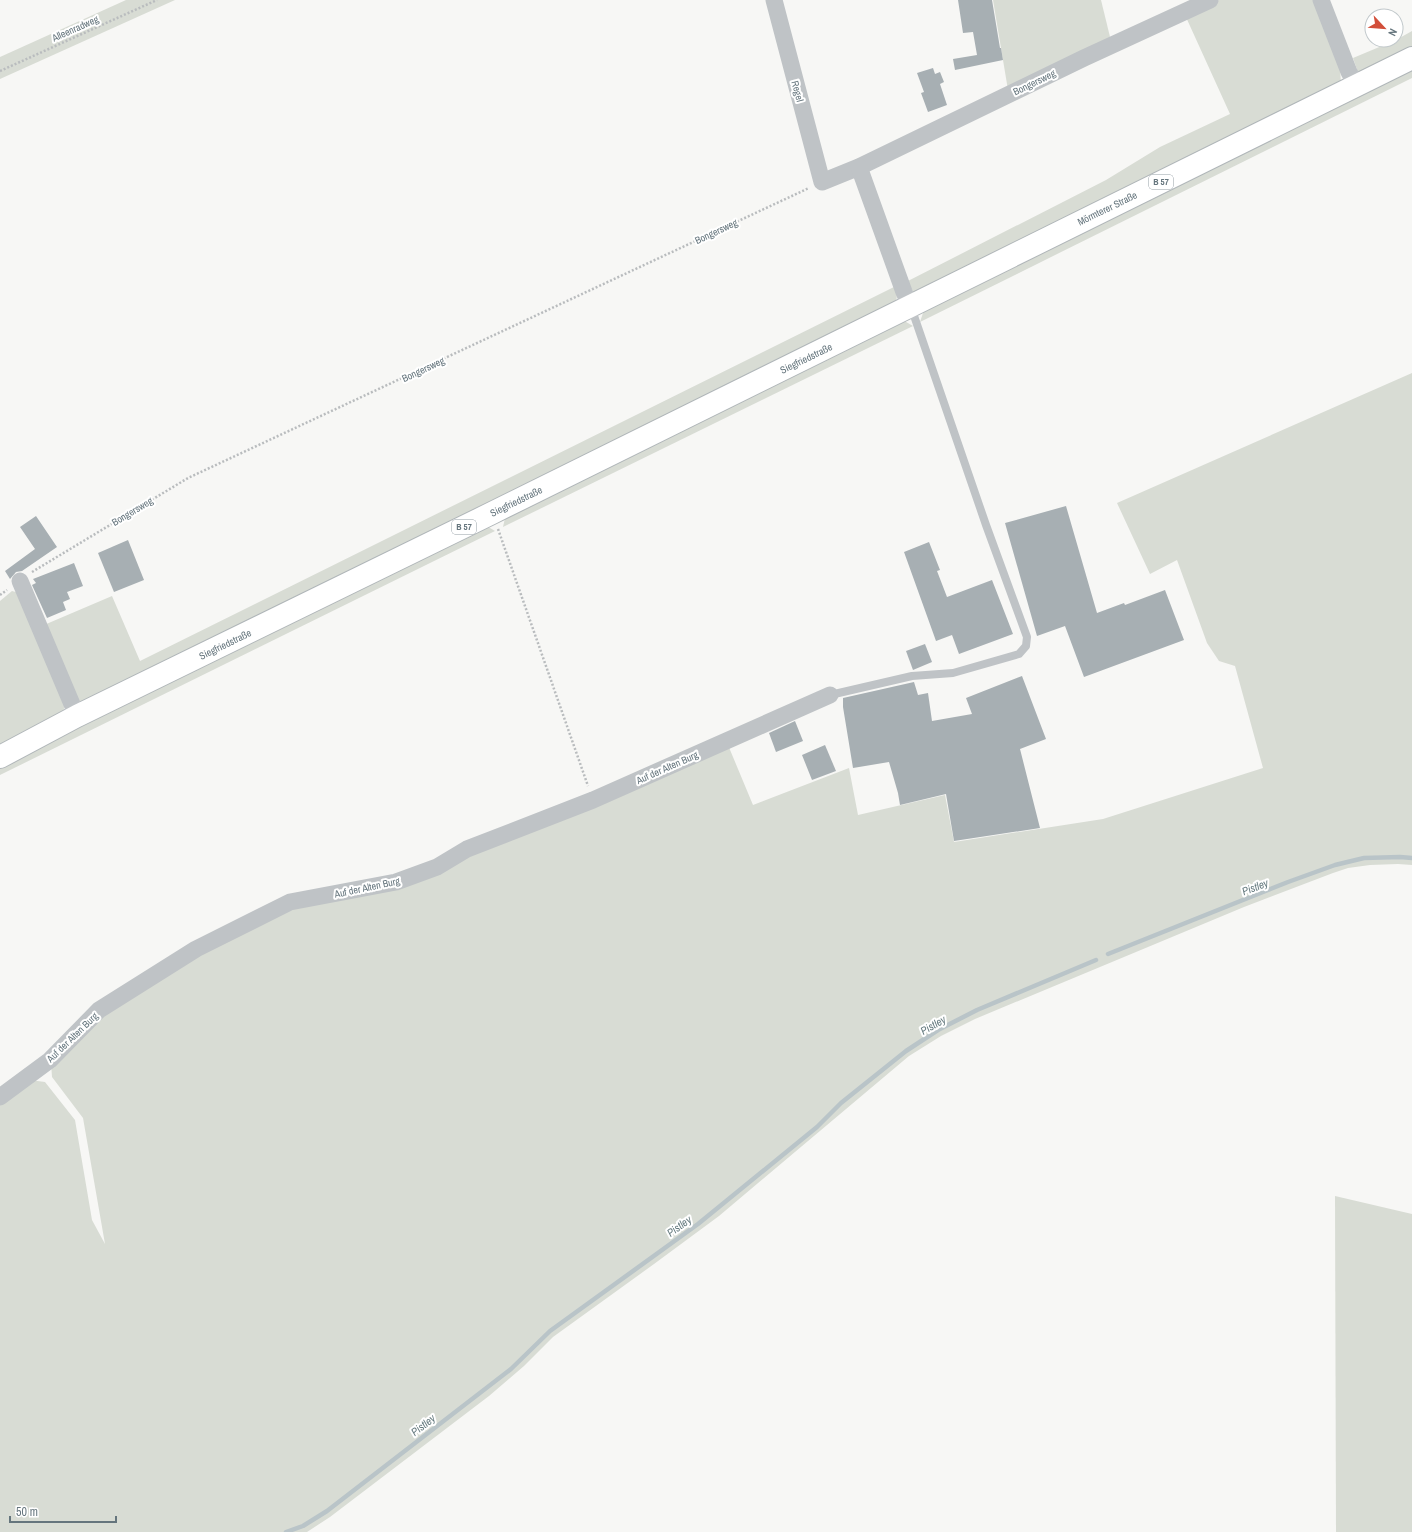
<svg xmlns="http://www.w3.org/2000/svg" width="1412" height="1532" viewBox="0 0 1412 1532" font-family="'Archivo Narrow',sans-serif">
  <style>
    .green { fill: #d8dcd4 }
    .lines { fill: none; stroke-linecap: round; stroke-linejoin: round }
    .stream { stroke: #b9c4c8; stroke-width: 4.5 }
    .building { fill: #a7afb3 }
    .primary-casing { stroke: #b0b6b9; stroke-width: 24 }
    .path { stroke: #b9bcbe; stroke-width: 2.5; stroke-dasharray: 2 2; stroke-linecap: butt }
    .service { stroke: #bfc3c6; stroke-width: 8 }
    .minor { stroke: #bfc3c6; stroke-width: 17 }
    .primary { stroke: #fff; stroke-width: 22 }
    .labels { text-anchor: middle; stroke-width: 4; stroke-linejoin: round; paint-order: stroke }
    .shield { fill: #fff; stroke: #939ea4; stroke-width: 1 }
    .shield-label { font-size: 9px; font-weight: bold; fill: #65757d }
    .street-label { font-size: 10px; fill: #65757d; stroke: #fff }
    .water-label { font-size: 11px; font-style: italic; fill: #657a7f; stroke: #fff }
  </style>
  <rect width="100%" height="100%" fill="#f7f7f5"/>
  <g class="green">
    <polygon points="126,0 175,0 0,79 0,57"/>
    <polygon points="993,0 1101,0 1111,41 1008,90"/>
    <polygon points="1219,0 1314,0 1340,68 1341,84 916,294 904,283 1106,180 1160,147 1230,114 1185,15"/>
    <polygon points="1412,31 1412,49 1359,75 1353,58 1396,40"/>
    <polygon points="1412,66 1412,78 920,322 925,307"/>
    <polygon points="898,285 896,304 82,706 72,695 44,625 112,596 140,661"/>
    <polygon points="901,319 913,326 503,527 506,514"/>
    <polygon points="1412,373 1412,865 1398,864 1370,865 1348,868 1333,873 1244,907 975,1019 941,1036 909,1056 719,1216 654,1264 553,1337 524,1366 489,1396 330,1517 307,1532 0,1532 0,1104 30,1080 45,1082 75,1120 92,1220 105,1244 83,1118 52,1077 51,1063 101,1014 144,985 290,907 396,886 728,745 753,805 849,768 858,815 945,795 954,842 1103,819 1263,768 1235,666 1219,661 1207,643 1177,560 1150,574 1117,503"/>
    <polygon points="485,525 495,531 0,775 0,765"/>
    <polygon points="12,591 23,594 65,698 63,718 0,748 0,601"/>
    <polygon points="1335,1196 1412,1214 1412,1532 1336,1532"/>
  </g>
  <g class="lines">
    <g class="stream">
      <polyline points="1108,954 1288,882 1335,865 1364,858 1400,857 1412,858"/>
      <polyline points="286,1532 303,1526 327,1511 511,1369 550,1331 698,1224 817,1127 841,1103 906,1051 938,1030 977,1010 1096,960"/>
    </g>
  </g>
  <g class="building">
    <polygon points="958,0 992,0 1000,48 1001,48 1003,60 955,70 953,59 977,55 973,32 963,33"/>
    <polygon points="933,68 935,74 940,72 944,82 940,84 947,105 928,112 921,93 924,92 917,73"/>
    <polygon points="1066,506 1097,613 1124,603 1125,605 1165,590 1184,640 1084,677 1065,626 1037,636 1005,523"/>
    <polygon points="36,516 57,547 22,571 16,572 10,579 5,571 35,549 20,527"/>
    <polygon points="128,540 144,580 114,592 98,553"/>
    <polygon points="929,542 940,570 937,571 947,597 992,580 1013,634 959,654 952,635 936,641 904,552"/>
    <polygon points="74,563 83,586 67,592 70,599 63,602 66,610 47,618 32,585 36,583 33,579"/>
    <polygon points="925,644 932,662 913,670 906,651"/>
    <polygon points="1022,676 1046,739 1020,749 1040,828 954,841 946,794 900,805 898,793 889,762 853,768 843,707 843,698 914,682 918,695 928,693 932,721 972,714 966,698"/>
    <polygon points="795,721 803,741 776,752 769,733"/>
    <polygon points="825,745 836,771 812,780 802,755"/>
  </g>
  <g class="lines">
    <defs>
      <polyline id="primary" points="0,757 77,716 492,513 1412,58"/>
    </defs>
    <use href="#primary" class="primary-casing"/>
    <g class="path">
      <polyline points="0,71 157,0"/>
      <polyline points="498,529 588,786"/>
      <polyline points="32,572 188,478 809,188"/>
      <polyline points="0,595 7,590"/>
    </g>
    <polyline class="service" points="830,695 912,676 953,673 1019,654 1026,646 1027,637 986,525 911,307"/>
    <g class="minor">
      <polyline points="774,0 822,182 859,167 1084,58 1210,0"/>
      <polyline points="1321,0 1349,72 1356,85"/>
      <polyline points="859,167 904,292 910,306"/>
      <polyline points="20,581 77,716"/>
      <polyline points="0,1097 50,1060 99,1010 196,949 290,902 396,882 437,867 467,849 593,800 830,695"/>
    </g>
    <use href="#primary" class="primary"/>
  </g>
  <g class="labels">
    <g class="shield">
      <rect x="1149" y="175" width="24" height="14" rx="3"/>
      <rect x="452" y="520" width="24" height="14" rx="3"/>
    </g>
    <g class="shield-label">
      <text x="1161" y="185">B 57</text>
      <text x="464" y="530">B 57</text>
    </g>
    <g class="street-label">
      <text transform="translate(75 28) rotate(-24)" y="4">Alleenradweg</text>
      <text transform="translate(1034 82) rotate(-26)" y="4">Bongersweg</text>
      <text transform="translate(798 91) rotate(75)" y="4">Regel</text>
      <text transform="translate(1107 208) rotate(-26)" y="4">Mörmterer Straße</text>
      <text transform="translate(716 231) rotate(-25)" y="4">Bongersweg</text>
      <text transform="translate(806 358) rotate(-26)" y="4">Siegfriedstraße</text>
      <text transform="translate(423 369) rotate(-25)" y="4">Bongersweg</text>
      <text transform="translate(516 501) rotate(-26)" y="4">Siegfriedstraße</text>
      <text transform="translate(132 511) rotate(-31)" y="4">Bongersweg</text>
      <text transform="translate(225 644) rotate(-26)" y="4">Siegfriedstraße</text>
      <text transform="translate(667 767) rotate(-24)" y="4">Auf der Alten Burg</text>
      <text transform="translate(367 887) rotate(-12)" y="4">Auf der Alten Burg</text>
      <text transform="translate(72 1037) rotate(-44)" y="4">Auf der Alten Burg</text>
    </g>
    <g class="water-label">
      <text transform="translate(1255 887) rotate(-21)" y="4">Pistley</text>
      <text transform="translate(933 1025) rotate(-30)" y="4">Pistley</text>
      <text transform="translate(679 1226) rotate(-36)" y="4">Pistley</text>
      <text transform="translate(423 1425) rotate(-38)" y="4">Pistley</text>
    </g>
  </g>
  <g transform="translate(1384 28) rotate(116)"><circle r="19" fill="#ffffff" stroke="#c1c8cb"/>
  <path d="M0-3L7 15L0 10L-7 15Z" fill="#d24f3a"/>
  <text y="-6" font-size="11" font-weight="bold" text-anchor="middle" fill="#65757d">N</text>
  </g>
  <path d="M10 1516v6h106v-6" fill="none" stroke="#65757d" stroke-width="2"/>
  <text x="16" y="1516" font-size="12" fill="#65757d" stroke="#ffffff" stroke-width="3" paint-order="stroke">50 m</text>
</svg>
